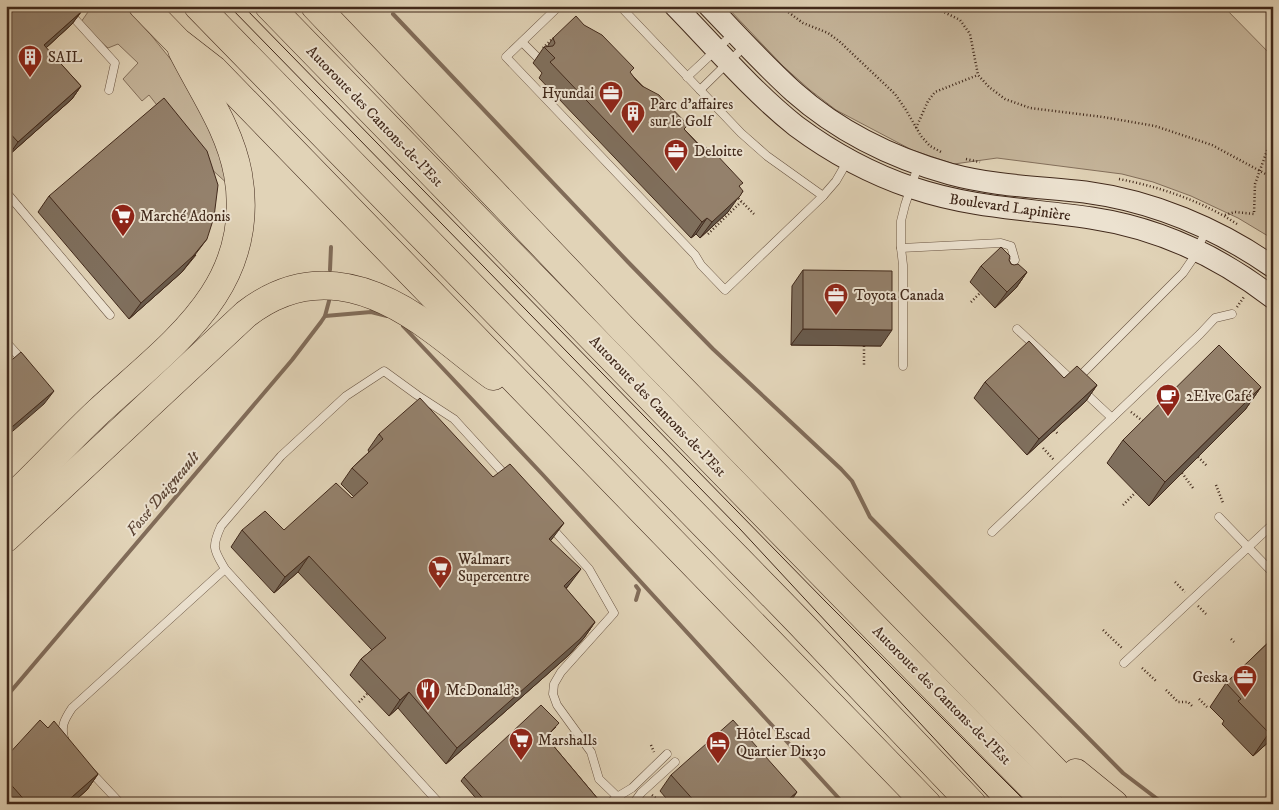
<svg xmlns="http://www.w3.org/2000/svg" width="1279" height="810" viewBox="0 0 1279 810" font-family="'IM FELL DW Pica',serif">
  <style>
    .green { fill: #c6b69c; stroke: #84705c }
    .lines { fill: none; stroke-linecap: round; stroke-linejoin: round }
    .stream { stroke: #816c59; stroke-width: 4 }
    .service-casing { stroke: #695442; stroke-width: 9 }
    .secondary-casing { stroke: #41291b; stroke-width: 23 }
    .motorway-casing { stroke: #41291b; stroke-width: 29 }
    .path { stroke: #41291b; stroke-width: 2.5; stroke-dasharray: 1 2.5; stroke-linecap: butt }
    .service { stroke: #ece2d0; stroke-width: 8 }
    .secondary { stroke: #ece2d0; stroke-width: 21 }
    .motorway { stroke: #e1d3b7; stroke-width: 28 }
    .tram { stroke: #41291b; stroke-width: 1 }
    .wall { fill: #7f6f5d; stroke: #41291b }
    .shaded-wall { fill: #685a4c; stroke: #41291b }
    .building { fill: #94816c; stroke: #41291b }
    .labels { text-anchor: middle; stroke-width: 4; stroke-linejoin: round; paint-order: stroke }
    .poi-label { font-size: 15px; fill: #41291b; stroke: #ece2d0; text-anchor: start }
    .street-label { font-size: 15px; fill: #41291b; stroke: #ece2d0 }
    .water-label { font-size: 16px; font-style: italic; fill: #5c4535; stroke: #ece2d0 }
  </style>
  <rect width="100%" height="100%" fill="#e1d3b7"/>
  <filter id="stains"><feTurbulence type="fractalNoise" baseFrequency=".004" numOctaves="4"/><feColorMatrix values="0 0 0 0 .2 0 0 0 0 .09 0 0 0 0 .02 0 0 0 .5 -.17"/></filter>
  <radialGradient id="worn" r=".72"><stop offset=".6" stop-color="#630" stop-opacity="0"/><stop offset="1" stop-color="#630" stop-opacity=".3"/></radialGradient>
  <g class="green">
    <polygon points="83,6 124,6 151,35 181,72 205,110 230,186 197,156 149,95 142,101 123,79 138,63 118,44 108,48 82,25 81,22 88,12"/>
    <polygon points="726,6 1223,6 1273,57 1273,239 1238,218 1191,196 1153,182 1122,174 997,158 954,164 912,150 836,110 810,90 783,66"/>
  </g>
  <g class="lines">
    <g class="stream">
      <polyline points="393,14 628,262 713,349 841,469 852,481 870,517 1123,773 1164,804"/>
      <polyline points="330,270 331,247"/>
      <polyline points="325,316 371,312 387,316"/>
      <polyline points="403,326 543,475 844,804"/>
      <polyline points="636,586 639,590 636,600"/>
      <polyline points="6,697 292,360 321,322 325,316 329,301"/>
    </g>
    <defs>
      <g id="service">
        <polyline points="63,6 115,63 109,90"/>
        <polyline points="559,6 506,57 695,255 701,265 725,290 823,196 836,181 847,162"/>
        <polyline points="620,6 741,133 767,156 823,196"/>
        <polyline points="522,42 538,58"/>
        <polyline points="687,77 733,34"/>
        <polyline points="700,90 745,46"/>
        <polyline points="6,192 110,315"/>
        <polyline points="901,248 1001,243 1011,246 1015,260 1006,272"/>
        <polyline points="1017,329 1074,382"/>
        <polyline points="6,342 24,362"/>
        <polyline points="903,366 903,265 901,248 901,221 905,205 918,166"/>
        <polyline points="1077,379 1183,273 1194,257 1206,230"/>
        <polyline points="1082,390 1112,418"/>
        <polyline points="1219,517 1273,573"/>
        <polyline points="551,527 589,569 614,613 561,672 554,684 553,694 557,705 591,752 599,779 625,804"/>
        <polyline points="992,532 1200,334 1215,318 1232,314"/>
        <polyline points="1124,663 1273,524"/>
        <path d="M65,741C60,727 64,720 72,708L225,569"/>
        <polyline points="90,771 121,804"/>
        <path d="M440,804L225,569C214,550 211,548 221,526L281,456L346,396L384,371L417,395L454,419L507,477"/>
        <polyline points="609,804 617,797 632,788 667,754"/>
        <polyline points="633,804 641,793 675,762"/>
      </g>
      <g id="secondary">
        <path d="M675,6C714,46 752,91 796,126C831,152 871,174 913,188C972,208 1030,209 1091,218C1158,228 1220,257 1273,298"/>
        <path d="M709,6C737,35 764,65 794,92C838,131 893,158 950,174C994,186 1040,187 1085,192C1152,201 1217,228 1273,267"/>
      </g>
      <g id="motorway">
        <polyline points="143,6 178,42 214,70 927,804"/>
        <polyline points="198,6 799,622 972,804"/>
        <polyline points="269,6 882,635 1049,804"/>
        <polyline points="315,6 623,329 1087,804"/>
        <path d="M6,503C38,474 66,442 98,412C170,345 258,288 238,174C230,129 202,90 182,50"/>
        <path d="M6,538L246,314C309,265 373,285 432,329C453,344 472,361 493,376"/>
        <polyline points="1076,773 1114,804"/>
      </g>
    </defs>
    <use href="#service" class="service-casing"/>
    <use href="#secondary" class="secondary-casing"/>
    <use href="#motorway" class="motorway-casing"/>
    <g class="path">
      <polyline points="780,6 803,23 828,33 839,41 895,94 906,110 921,136 930,146 941,152"/>
      <polyline points="932,6 960,20 970,34 978,75 989,87 1005,99 1030,108 1103,117 1155,126 1212,145 1273,178"/>
      <polyline points="543,48 553,38"/>
      <polyline points="916,128 928,101 935,92 978,75"/>
      <polyline points="966,159 980,162"/>
      <path d="M1119,179C1160,187 1202,201 1237,224"/>
      <polyline points="736,196 754,214"/>
      <polyline points="1225,215 1235,212 1254,214 1255,184 1273,134"/>
      <polyline points="708,234 741,202"/>
      <polyline points="971,302 980,293"/>
      <polyline points="1237,307 1244,297"/>
      <polyline points="864,346 864,366"/>
      <polyline points="1131,412 1144,422"/>
      <polyline points="1054,430 1058,434"/>
      <polyline points="1043,448 1054,460"/>
      <polyline points="1198,457 1207,466"/>
      <polyline points="1182,473 1193,488"/>
      <polyline points="1216,485 1223,503"/>
      <polyline points="1123,505 1136,492"/>
      <polyline points="1175,582 1185,592"/>
      <polyline points="1198,606 1206,614"/>
      <polyline points="1103,630 1123,649"/>
      <polyline points="1231,639 1234,642"/>
      <polyline points="1142,668 1156,681"/>
      <polyline points="1166,690 1178,702 1188,702 1192,706"/>
      <polyline points="1199,699 1207,707"/>
      <polyline points="359,702 367,694"/>
      <polyline points="651,745 654,752"/>
      <polyline points="652,795 663,804"/>
    </g>
    <use href="#service" class="service"/>
    <use href="#secondary" class="secondary"/>
    <use href="#motorway" class="motorway"/>
    <g class="tram">
      <polyline points="229,6 740,529 995,804"/>
      <polyline points="243,6 825,601 1028,804"/>
    </g>
  </g>
  <g class="wall">
    <polygon points="6,6 81,12 72,24 46,48 81,86 72,99 9,155 6,152"/>
    <polygon points="1263,6 1273,6 1273,16"/>
    <polygon points="553,38 630,73 740,187 728,212 700,238 696,234 691,238 539,78 542,73 533,63 544,47 547,47"/>
    <polygon points="49,196 196,255 182,272 129,319 38,212"/>
    <polygon points="1009,260 1011,264 1027,272 1016,288 995,308 970,282 981,266"/>
    <polygon points="803,270 881,346 791,345 792,286"/>
    <polygon points="1064,378 1097,385 1086,401 1027,455 974,398 985,382"/>
    <polygon points="1261,387 1245,410 1149,506 1107,463 1123,440"/>
    <polygon points="379,434 551,541 569,585 566,589 595,622 584,638 569,655 446,764 398,708 389,716 350,675 361,659 372,650 298,572 274,593 231,547 242,530 284,530 352,498 354,497 341,484 352,468 369,452 368,450"/>
    <polygon points="1273,638 1273,738 1253,756 1222,724 1224,721 1210,707 1226,683"/>
    <polygon points="556,727 546,737 598,799 595,804 481,804 461,781 464,777"/>
    <polygon points="6,757 98,774 87,790 71,804 6,804"/>
    <polygon points="671,775 789,804 671,804 660,791"/>
  </g>
  <g class="shaded-wall">
    <polygon points="81,12 72,24 35,58 44,45"/>
    <polygon points="81,86 72,99 9,155 18,142"/>
    <polygon points="743,191 728,212 700,238 712,222"/>
    <polygon points="707,218 696,234 691,238 702,222"/>
    <polygon points="207,239 182,272 129,319 141,303"/>
    <polygon points="1027,272 1016,288 995,308 1007,292"/>
    <polygon points="803,329 892,330 881,346 791,345"/>
    <polygon points="1097,385 1086,401 1027,455 1039,439"/>
    <polygon points="1261,387 1245,410 1149,506 1165,482"/>
    <polygon points="54,391 44,404 6,437 6,432"/>
    <polygon points="564,523 552,539 538,555 549,539"/>
    <polygon points="309,556 298,572 274,593 285,577"/>
    <polygon points="581,569 569,585 552,602 564,586"/>
    <polygon points="595,622 584,638 569,655 446,764 457,748"/>
    <polygon points="409,692 398,708 389,716 400,700"/>
    <polygon points="1273,729 1273,738 1253,756 1269,733"/>
    <polygon points="98,774 87,790 71,804 64,804"/>
    <polygon points="797,792 789,804 783,804"/>
  </g>
  <g class="building">
    <polygon points="6,6 76,6 81,12 44,45 81,86 18,142 6,129"/>
    <polygon points="576,16 584,25 602,35 634,68 630,72 636,80 642,86 659,95 688,125 684,129 697,143 714,152 743,183 739,186 743,191 740,196 712,222 707,218 702,222 550,62 555,58 544,47 553,46 555,43 553,38"/>
    <polygon points="164,98 207,151 218,185 214,217 207,239 193,256 141,303 49,196"/>
    <polygon points="1001,247 1010,256 1009,260 1011,264 1014,265 1018,264 1027,272 1007,292 981,266"/>
    <polygon points="803,270 892,271 892,330 803,329"/>
    <polygon points="1029,341 1064,378 1077,366 1097,385 1039,439 985,382"/>
    <polygon points="1219,345 1261,387 1165,482 1123,440"/>
    <polygon points="21,352 54,391 6,432 6,365"/>
    <polygon points="420,398 493,477 510,464 564,523 549,539 581,569 564,586 595,622 580,639 457,748 409,692 400,700 361,659 386,638 309,556 285,577 242,530 265,511 284,530 336,483 352,498 368,483 352,468 383,439 379,434"/>
    <polygon points="1273,638 1273,729 1269,733 1238,701 1241,699 1226,683"/>
    <polygon points="541,705 559,723 546,737 598,799 592,804 488,804 464,777"/>
    <polygon points="40,720 48,728 54,721 98,774 64,804 28,804 6,779 6,757"/>
    <polygon points="733,720 797,792 783,804 697,804 671,775"/>
  </g>
  <defs>
    <symbol id="building-pin" viewBox="-11 -11 22 30"><path d="M0 17L-7.5 6A9.5 9.5 0 1 1 7.5 6Z" fill="#8f2418" stroke="#ece2d0"/><path d="M-4-6H4V6H1V3H-1V6H-4ZM-2.5-4.3h1.7v1.8h-1.7ZM.8-4.3h1.7v1.8H.8ZM-2.5-1h1.7V.8h-1.7ZM.8-1h1.7V.8H.8Z" fill="#fff"/></symbol>
    <symbol id="office-pin" viewBox="-11 -11 22 30"><path d="M0 17L-7.5 6A9.5 9.5 0 1 1 7.5 6Z" fill="#8f2418" stroke="#ece2d0"/><path d="M-6-3h4V-5.5h4V-3h4V5H-6ZM-1-4.5V-3h2v-1.5ZM-6 0V1H6V0Z" fill="#fff"/></symbol>
    <symbol id="supermarket-pin" viewBox="-11 -11 22 30"><path d="M0 17L-7.5 6A9.5 9.5 0 1 1 7.5 6Z" fill="#8f2418" stroke="#ece2d0"/><path d="M-6-5.5h2.5l.6 2H6L4.5 2H-2.5L-4.4-4H-6ZM-1.5 3.2a1.3 1.3 0 1 0 .1 0ZM3 3.2a1.3 1.3 0 1 0 .1 0Z" fill="#fff"/></symbol>
    <symbol id="cafe-pin" viewBox="-11 -11 22 30"><path d="M0 17L-7.5 6A9.5 9.5 0 1 1 7.5 6Z" fill="#8f2418" stroke="#ece2d0"/><path d="M-5.5-4.5H6V0H3Q3 3.5 0 3.5H-2.5Q-5.5 3.5-5.5 0ZM3-3.2v2h1.7v-2ZM-6 4.5H4V6H-6Z" fill="#fff"/></symbol>
    <symbol id="restaurant-pin" viewBox="-11 -11 22 30"><path d="M0 17L-7.5 6A9.5 9.5 0 1 1 7.5 6Z" fill="#8f2418" stroke="#ece2d0"/><path d="M-5-6h1v4h1v-4h1v4h1v-4h1v5L-1.5 .5V6h-2V.5L-5-1ZM5-6V6H3V1.5H1.5Q1.5-4 5-6Z" fill="#fff"/></symbol>
    <symbol id="hotel-pin" viewBox="-11 -11 22 30"><path d="M0 17L-7.5 6A9.5 9.5 0 1 1 7.5 6Z" fill="#8f2418" stroke="#ece2d0"/><path d="M-6-4.5h1.5V1H6V5H4.5V3h-9V5H-6ZM-4 0a1.8 1.8 0 1 1 3.6 0ZM.5 0V-2.5h3Q6-2.5 6 0Z" fill="#fff"/></symbol>
  </defs>
  <g fill-rule="evenodd">
    <use href="#building-pin" x="16" y="43" width="28" height="38"/>
    <use href="#office-pin" x="597" y="79" width="28" height="38"/>
    <use href="#building-pin" x="619" y="99" width="28" height="38"/>
    <use href="#office-pin" x="662" y="137" width="28" height="38"/>
    <use href="#supermarket-pin" x="109" y="202" width="28" height="38"/>
    <use href="#office-pin" x="822" y="281" width="28" height="38"/>
    <use href="#cafe-pin" x="1154" y="382" width="28" height="38"/>
    <use href="#supermarket-pin" x="426" y="554" width="28" height="38"/>
    <use href="#office-pin" x="1231" y="663" width="28" height="38"/>
    <use href="#restaurant-pin" x="414" y="676" width="28" height="38"/>
    <use href="#supermarket-pin" x="507" y="726" width="28" height="38"/>
    <use href="#hotel-pin" x="704" y="729" width="28" height="38"/>
  </g>
  <g class="labels">
    <g class="poi-label">
      <text x="48" y="62">SAIL</text>
      <text x="594" y="98" text-anchor="end">Hyundai</text>
      <text x="650" y="109">Parc d'affaires<tspan x="650" dy="17">sur le Golf</tspan></text>
      <text x="694" y="156">Deloitte</text>
      <text x="140" y="221">Marché Adonis</text>
      <text x="854" y="300">Toyota Canada</text>
      <text x="1186" y="401">2Elve Café</text>
      <text x="458" y="564">Walmart<tspan x="458" dy="17">Supercentre</tspan></text>
      <text x="1228" y="682" text-anchor="end">Geska</text>
      <text x="446" y="695">McDonald's</text>
      <text x="736" y="739">Hôtel Escad<tspan x="736" dy="17">Quartier Dix30</tspan></text>
      <text x="538" y="745">Marshalls</text>
    </g>
    <g class="street-label">
      <text transform="translate(375 116) rotate(46)" y="5">Autoroute des Cantons-de-l'Est</text>
      <text transform="translate(1010 207) rotate(8)" y="5">Boulevard Lapinière</text>
      <text transform="translate(658 406) rotate(46)" y="5">Autoroute des Cantons-de-l'Est</text>
      <text transform="translate(942 695) rotate(45)" y="5">Autoroute des Cantons-de-l'Est</text>
    </g>
    <g class="water-label">
      <text transform="translate(162 493) rotate(-50)" y="6">Fossé Daigneault</text>
    </g>
  </g>
  <rect width="1279" height="810" fill="none" stroke="#e1d3b7" stroke-width="25"/>
  <rect x="8" y="8" width="1264" height="795" fill="none" stroke="#41291b" stroke-width="2.5"/>
  <rect x="12" y="12" width="1254" height="785" fill="none" stroke="#41291b"/>
  <rect width="100%" height="100%" filter="url(#stains)"/>
  <rect width="100%" height="100%" fill="url(#worn)"/>
</svg>
